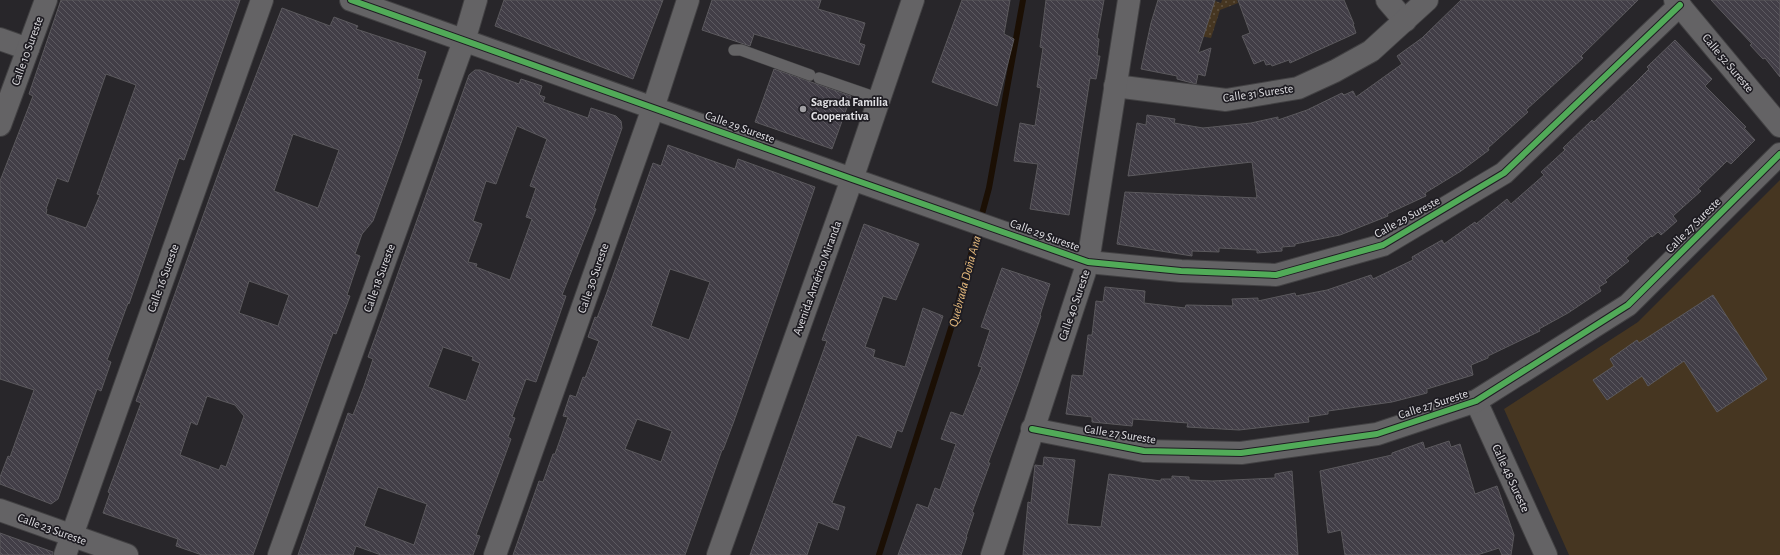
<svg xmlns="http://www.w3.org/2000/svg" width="1780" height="555" viewBox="0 0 1780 555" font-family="'Alegreya Sans',sans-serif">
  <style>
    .grass { fill: url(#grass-dots) }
    .green { fill: #463621 }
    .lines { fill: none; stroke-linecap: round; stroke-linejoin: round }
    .stream { stroke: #1b0f04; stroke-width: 6 }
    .building { fill: url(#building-back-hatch); stroke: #5b595d; fill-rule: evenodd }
    .service-casing { stroke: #424143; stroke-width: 12 }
    .minor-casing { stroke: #424143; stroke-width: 24 }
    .tertiary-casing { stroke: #424143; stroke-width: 24 }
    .service { stroke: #646365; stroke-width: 11 }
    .minor { stroke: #646365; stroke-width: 22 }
    .tertiary { stroke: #646365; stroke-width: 22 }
    .cycleway-casing { stroke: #1e1c22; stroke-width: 8 }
    .cycleway { stroke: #51ab58; stroke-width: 6 }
    .poi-dot { fill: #a09fa3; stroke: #1e1c22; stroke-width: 1.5 }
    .labels { text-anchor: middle; stroke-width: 3.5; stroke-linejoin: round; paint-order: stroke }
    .street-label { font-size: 12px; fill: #e1e0e4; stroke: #1e1c22 }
    .poi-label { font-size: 12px; font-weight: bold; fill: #e1e0e4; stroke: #1e1c22; text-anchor: start }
    .water-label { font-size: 13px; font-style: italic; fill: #e5b97b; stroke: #1e1c22 }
  </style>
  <defs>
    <pattern id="grass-dots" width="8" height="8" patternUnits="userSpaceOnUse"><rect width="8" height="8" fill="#463621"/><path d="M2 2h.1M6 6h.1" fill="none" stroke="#605341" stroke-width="1.8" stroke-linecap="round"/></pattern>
    <pattern id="building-back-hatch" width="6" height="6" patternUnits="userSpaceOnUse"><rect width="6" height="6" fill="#423e47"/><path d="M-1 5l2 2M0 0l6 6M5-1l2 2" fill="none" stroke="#5d5a61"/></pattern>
  </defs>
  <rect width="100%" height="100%" fill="#28262a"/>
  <polygon class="grass" points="1212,0 1221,3 1222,0 1237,0 1238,3 1220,10 1211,38 1179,32 1182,22 1206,29"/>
  <polygon class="green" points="1780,180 1780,555 1569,555 1504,409 1638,322"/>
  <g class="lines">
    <polyline class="stream" points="879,555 953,322 989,188 1023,0"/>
  </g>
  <g class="building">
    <path d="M61,0H240L184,160L179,158L129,304L128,303L107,360L111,362L101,391L97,389L58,499L51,504L0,484V477L8,456L10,457L34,390L0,379V181L33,96L29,94ZM106,74L136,85L97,194L100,195L86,228L46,214L47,209H46L57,178L68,182Z"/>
    <polygon points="504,0 663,0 633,79 495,26"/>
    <polygon points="712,0 821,0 818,9 865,23 859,43 865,45 859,65 754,34 750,46 702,30"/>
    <polygon points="962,0 1010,0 1004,34 1014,39 997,106 932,82"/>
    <polygon points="1046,0 1104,0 1097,38 1099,39 1097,56 1100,56 1096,79 1090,78 1069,215 1030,209 1038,164 1014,161 1020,123 1035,126 1041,88 1037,87 1043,48 1040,47"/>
    <polygon points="1158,0 1215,0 1198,53 1211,48 1205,76 1198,74 1196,84 1177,79 1177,76 1141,69 1151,23"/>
    <polygon points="1238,0 1344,0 1354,24 1353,24 1356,33 1290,63 1289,60 1272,66 1271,64 1266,65 1264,60 1254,64 1242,36 1250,33"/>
    <polygon points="1461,0 1638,0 1581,56 1583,58 1526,110 1528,112 1488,148 1489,150 1461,171 1425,193 1426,196 1387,214 1388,216 1340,235 1295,244 1295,246 1282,247 1282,251 1257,253 1257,250 1219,248 1219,252 1192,251 1192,256 1117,244 1125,192 1257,198 1252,162 1128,176 1137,123 1146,125 1147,115 1175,119 1174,123 1203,128 1251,123 1278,117 1278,120 1307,110 1342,93 1344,95 1353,91 1356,97 1402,64 1397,56 1422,38"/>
    <polygon points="1711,0 1780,0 1780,77 1765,58 1763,59 1750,45 1752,44"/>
    <path d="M282,8L330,26L334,17L358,26L356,29L426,52L417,79L422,80L402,140L373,221L362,234L355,254L360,256L347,295L350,296L336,334L333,333L253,555H202L176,546L178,539L103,513L110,493L108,492L141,403L136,401L146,374L224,158ZM293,134L339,150L318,208L274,191ZM249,281L289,295L278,326L239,313ZM207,396L235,405L244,416L226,467L221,465L219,470L180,455L191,422L197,425Z"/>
    <polygon points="1675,40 1712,79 1705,86 1746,127 1744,128 1755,140 1731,164 1727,161 1698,189 1701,191 1673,216 1677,221 1661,235 1658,232 1652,237 1651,236 1626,258 1629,261 1605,280 1607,282 1599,287 1601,291 1568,313 1539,329 1540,331 1488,356 1488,358 1471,365 1473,375 1427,389 1427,393 1392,402 1328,411 1328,414 1308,417 1309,422 1239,430 1187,427 1188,423 1133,419 1132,426 1092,422 1092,417 1066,414 1072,375 1083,376 1088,335 1092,335 1096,301 1103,302 1105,287 1145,291 1144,303 1185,308 1186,305 1233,306 1232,299 1258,298 1258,301 1295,293 1296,296 1327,290 1371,275 1373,279 1413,260 1412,257 1442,240 1444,244 1475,222 1476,224 1507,199 1511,204 1544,175 1541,172 1565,150 1563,148 1592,120 1594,122 1632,86 1649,69 1647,67"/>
    <polygon points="774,69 851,96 832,149 755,122"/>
    <path d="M475,70H480L519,84L521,79L542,86L539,95L545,97L543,102L588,118L591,108L616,116L621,121L622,128L594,208L596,209L562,295L566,296L536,382L526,379L512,417L515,418L508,437L511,439L476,535L480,536L473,555H381L356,546L353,555H298L348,413L353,415L364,386L373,359L368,357L377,332L469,75ZM517,126L547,139L530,186L536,188L526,217L532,219L510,280L476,267L477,264L468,262L482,224L473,221L486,181L496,184ZM443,347L473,357L472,360L480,363L466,401L428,387ZM378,487L427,504L414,545L364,526Z"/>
    <path d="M668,145L735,169L738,159L815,187L734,421L723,450H722L685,555H513L539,481L543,482L553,454H555L568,417L563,416L570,395L576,397L583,377L585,378L599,341L588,337L595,317L597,318L606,295L653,163L661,166ZM670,269L710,282L689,340L651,326ZM637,419L672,431L661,462L625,449Z"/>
    <polygon points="864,224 919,244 896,300 883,296 865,347 875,350 873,357 905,367 923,308 943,316 902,432 897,430 891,448 857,435 832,503 845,507 838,530 818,522 807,555 750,555 827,341 822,340"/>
    <polygon points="1002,268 1050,284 1040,315 1041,316 1019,381 988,463 990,463 972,512 974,513 966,537 967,537 961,555 898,555 917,504 928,508 935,488 940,490 956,444 941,439 951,412 963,416 982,367 978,366 990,330 981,327"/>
    <polygon points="1713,295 1767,379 1717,412 1684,361 1648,386 1642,376 1607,400 1593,380 1614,366 1610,359 1637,340 1639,343"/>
    <polygon points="1449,441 1451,447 1460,444 1475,494 1497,486 1514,535 1511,555 1502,555 1499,548 1477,555 1345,555 1341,530 1328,533 1320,471 1392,455 1392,453 1423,442 1425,449"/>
    <polygon points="1044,457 1075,460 1067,524 1101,527 1109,474 1161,481 1161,479 1172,479 1172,476 1189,477 1189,480 1212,481 1275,478 1275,474 1292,471 1298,555 1023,555 1028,502 1031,503 1035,465 1043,466"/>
    <polygon points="0,533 53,552 53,555 0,555"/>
  </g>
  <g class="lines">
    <defs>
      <g id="service">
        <polyline points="734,50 741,50 810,75"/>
        <polyline points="819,78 880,99"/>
      </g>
      <g id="minor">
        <polyline points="351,0 852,179 1088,262 1181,271 1276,275 1383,245 1504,173 1680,5"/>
        <polyline points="1387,0 1405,21"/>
        <polyline points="1675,0 1780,126"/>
        <polyline points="0,39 28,49"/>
        <polyline points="1115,86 1226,100 1298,88 1335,71 1371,51 1427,0"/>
        <polyline points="0,125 46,0"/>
        <polyline points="1476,401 1546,555"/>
        <polyline points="1032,429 1144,451 1241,453 1377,434 1476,401 1628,305 1780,154"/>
        <polyline points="0,510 127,555"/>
        <polyline points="65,555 262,0"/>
        <polyline points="279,555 464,41 476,0"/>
        <polyline points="495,555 653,108 688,0"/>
        <polyline points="992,555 1088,262 1129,0"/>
      </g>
      <polyline id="tertiary" points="718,555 852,179 913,0"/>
    </defs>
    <use href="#service" class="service-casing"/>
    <use href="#minor" class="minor-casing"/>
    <use href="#tertiary" class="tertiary-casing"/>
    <use href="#service" class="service"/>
    <use href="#minor" class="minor"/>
    <use href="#tertiary" class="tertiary"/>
    <defs>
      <g id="cycleway">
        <polyline points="351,0 852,179 1088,262 1181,271 1276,275 1383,245 1504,173 1680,5"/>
        <polyline points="1032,429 1144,451 1241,453 1377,434 1476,401 1628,305 1780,154"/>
      </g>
    </defs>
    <use href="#cycleway" class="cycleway-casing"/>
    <use href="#cycleway" class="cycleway"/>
  </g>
  <circle class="poi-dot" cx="803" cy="109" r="4"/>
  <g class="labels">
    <g class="street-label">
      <text transform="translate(27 51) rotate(-70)" y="4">Calle 10 Sureste</text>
      <text transform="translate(1728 63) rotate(50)" y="4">Calle 52 Sureste</text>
      <text transform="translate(1258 93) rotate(-8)" y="4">Calle 31 Sureste</text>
      <text transform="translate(740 127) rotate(20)" y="4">Calle 29 Sureste</text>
      <text transform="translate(1407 217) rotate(-29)" y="4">Calle 29 Sureste</text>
      <text transform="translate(1693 225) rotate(-45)" y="4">Calle 27 Sureste</text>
      <text transform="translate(1045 235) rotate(20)" y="4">Calle 29 Sureste</text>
      <text transform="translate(163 278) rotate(-70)" y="4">Calle 16 Sureste</text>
      <text transform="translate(379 278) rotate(-70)" y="4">Calle 18 Sureste</text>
      <text transform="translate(593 278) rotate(-71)" y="4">Calle 30 Sureste</text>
      <text transform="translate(817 278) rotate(-70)" y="4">Avenida Américo Miranda</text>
      <text transform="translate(1074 305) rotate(-71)" y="4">Calle 40 Sureste</text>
      <text transform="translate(1433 404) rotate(-18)" y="4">Calle 27 Sureste</text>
      <text transform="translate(1120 434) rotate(9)" y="4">Calle 27 Sureste</text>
      <text transform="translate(1511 478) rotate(65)" y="4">Calle 48 Sureste</text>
      <text transform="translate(52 529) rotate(20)" y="4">Calle 23 Sureste</text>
    </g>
    <g class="poi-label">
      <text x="811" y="106">Sagrada Familia<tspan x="811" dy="14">Cooperativa</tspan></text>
    </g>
    <g class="water-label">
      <text transform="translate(964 281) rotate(-75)" y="5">Quebrada Doña Ana</text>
    </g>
  </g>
</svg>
